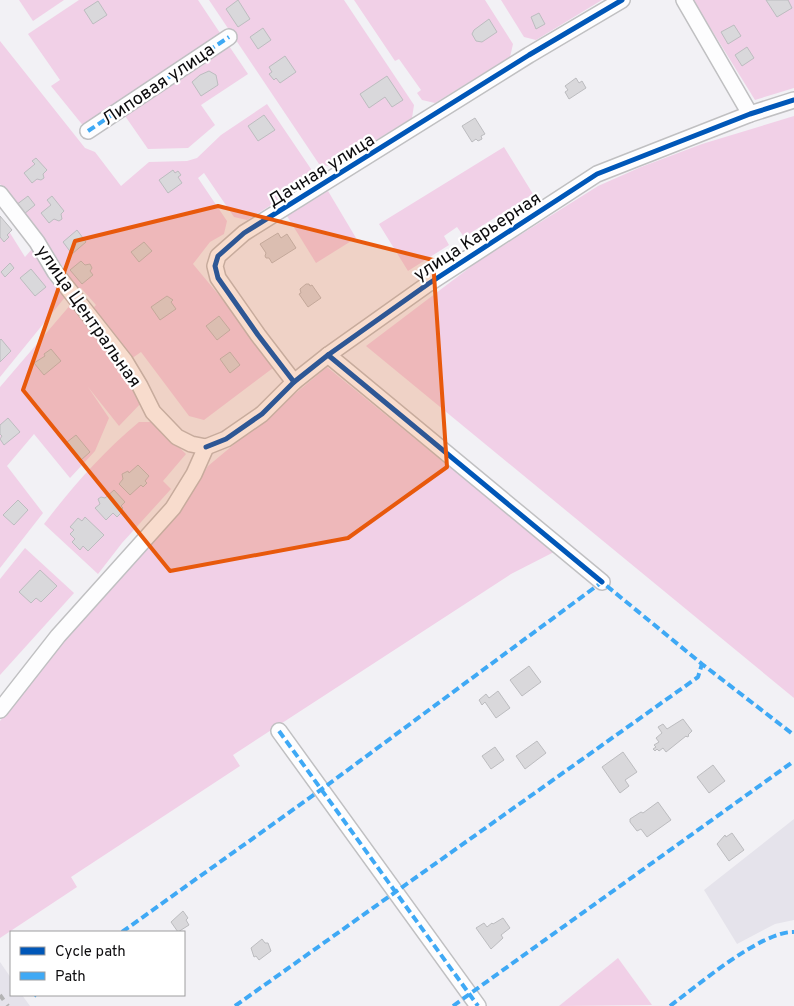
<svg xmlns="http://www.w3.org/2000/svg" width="794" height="1006" viewBox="0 0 794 1006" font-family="Overpass,sans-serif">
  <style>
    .built { fill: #e5e3eb }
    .green { fill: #f1d0e7 }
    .building { fill: #d9d8db; stroke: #bcbcbf }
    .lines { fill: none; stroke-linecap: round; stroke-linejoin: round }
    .minor-casing { stroke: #c0c0c2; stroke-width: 18 }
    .minor { stroke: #fdfdfe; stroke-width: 15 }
    .rail { stroke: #b3b3b4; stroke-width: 4; stroke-dasharray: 6 6; stroke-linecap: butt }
    .quiet { stroke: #3fa9f5; stroke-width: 4; stroke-dasharray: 8 4; stroke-linecap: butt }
    .cycleway-casing { stroke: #fff; stroke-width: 8 }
    .cycleway { stroke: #0057b8; stroke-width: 5 }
    .marked { fill: #e8590c; fill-opacity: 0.2; stroke: #e8590c; stroke-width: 4; stroke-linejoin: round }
    .labels { text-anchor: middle; stroke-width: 4.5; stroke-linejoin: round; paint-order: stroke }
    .street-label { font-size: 18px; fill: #0d0c0e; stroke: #fff }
  </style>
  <rect width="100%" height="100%" fill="#f2f1f5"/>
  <g class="built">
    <polygon points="794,819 794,920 775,924 737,944 704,890"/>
    <polygon points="0,962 11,978 11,995 22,995 30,1006 0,1006"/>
  </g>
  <g class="green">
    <polygon points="19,0 64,0 33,21"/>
    <polygon points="79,0 198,0 222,36 85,128 51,86 60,80 28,34"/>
    <polygon points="209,0 344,0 414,105 412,118 332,167 319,164"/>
    <polygon points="354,0 485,0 513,44 510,57 435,103 422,100 417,93 421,90 399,59 395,61"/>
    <polygon points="501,0 602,0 536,40 524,37"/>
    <polygon points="693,0 794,0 794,88 755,100"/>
    <polygon points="0,41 85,148 95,152 121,186 149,162 187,161 197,158 221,135 267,104 311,169 308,182 247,220 234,217 204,173 198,178 227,221 224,234 210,242 193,264 277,365 204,420 189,416 141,352 131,359 93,308 96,305 81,288 79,290 49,247 0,184"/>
    <polygon points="227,43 248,74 201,105 215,125 188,148 148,149 123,113"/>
    <polygon points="794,116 794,698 366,346 477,262 598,186 641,167 702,144"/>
    <polygon points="504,147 533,194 464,237 457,227 444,236 449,245 408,271 379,224"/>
    <polygon points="328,191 356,238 316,263 287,216"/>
    <polygon points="0,217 25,257 32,249 66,296 0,377"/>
    <polygon points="72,303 122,368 144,400 119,426 88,387 109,418 95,451 70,478 34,434 7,466 43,513 0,568 0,387"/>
    <polygon points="327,367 554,552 511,574 233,755 240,766 71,877 77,887 0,938 0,721 60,642 180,510 208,466"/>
    <path d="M139,422H152L186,454L163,481L171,489L122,543L98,574L44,524C72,487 103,452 139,422Z"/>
    <polygon points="25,548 74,593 0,675 0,579"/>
    <polygon points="618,958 652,1005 559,1006"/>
  </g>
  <g class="building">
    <polygon points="238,0 250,19 238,27 226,9"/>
    <polygon points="766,0 788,0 792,8 777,17"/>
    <polygon points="98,1 107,15 93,24 84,10"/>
    <polygon points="539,13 545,24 536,29 531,17"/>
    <polygon points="489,19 497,32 482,42 476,41 472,34 474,30"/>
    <polygon points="734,25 741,36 728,44 721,32"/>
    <polygon points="263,28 271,40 258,49 250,37"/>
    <polygon points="747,47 754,58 742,66 735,55"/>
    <polygon points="285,56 296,72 280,83 276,78 274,80 269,74 272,72 269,67"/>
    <polygon points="209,71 216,75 218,85 201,96 192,82 200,75"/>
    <polygon points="387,76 403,100 392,107 385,97 369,108 360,94"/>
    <polygon points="576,78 579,83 582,81 586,88 569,99 565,92 568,90 565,86"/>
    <polygon points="264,115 275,130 258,141 248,126"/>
    <polygon points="475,118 485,134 481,136 482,139 478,141 476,139 472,142 462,126"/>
    <polygon points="36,158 47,170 43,174 44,178 41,180 37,179 32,183 24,173 35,164 32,161"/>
    <polygon points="173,170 175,173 178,171 181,175 178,177 182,183 168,193 159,180"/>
    <polygon points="28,196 35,205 24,214 16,205"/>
    <polygon points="52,196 64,211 61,214 62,219 59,221 54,219 49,223 41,213 51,205 47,200"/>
    <polygon points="0,216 12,230 7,235 9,237 4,242 0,237"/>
    <polygon points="77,230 86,242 72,254 63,242"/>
    <polygon points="278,233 281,238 287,234 296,248 272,263 269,258 266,258 265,256 266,253 260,244"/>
    <polygon points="144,242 152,251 139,262 131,252"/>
    <polygon points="81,261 85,265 90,264 92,268 90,271 93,275 82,284 70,270"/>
    <polygon points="10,263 14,268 5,277 1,272"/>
    <polygon points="31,269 46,287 35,296 20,278"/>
    <polygon points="306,284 309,284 310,286 312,285 321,298 308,307 299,294 301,293 300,289"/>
    <polygon points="167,296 173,300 171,302 176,309 160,320 151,307"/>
    <polygon points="219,316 230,330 217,340 206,326"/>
    <polygon points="1,339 11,351 0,362 0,340"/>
    <polygon points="51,349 61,361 44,375 34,363 45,356 44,354"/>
    <polygon points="230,352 240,365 230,373 220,359"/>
    <polygon points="8,418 20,432 4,445 0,439 2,436 0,434 0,425"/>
    <polygon points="76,435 90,452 81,460 67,442"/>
    <polygon points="138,465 149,476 145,481 147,483 143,487 141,485 130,495 119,484 123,479 122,474 128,471 129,473"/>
    <polygon points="114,490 125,502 121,506 123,508 120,510 122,512 117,517 113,513 106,520 95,508 100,504 98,499 101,497 105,498"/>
    <polygon points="18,500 28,510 14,525 3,515"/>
    <polygon points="85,517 104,535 88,551 83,546 80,550 72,542 75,539 70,534 74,530 70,527 78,518 82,521"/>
    <polygon points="40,570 57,586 41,602 36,598 31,603 19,592"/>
    <polygon points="529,666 541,682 522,696 510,680"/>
    <polygon points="498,691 510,708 496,718 485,702 482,705 479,700 486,694 489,698"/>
    <polygon points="683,719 692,731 688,735 689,736 687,737 686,736 666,752 663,748 659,751 657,749 655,751 653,749 656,747 654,745 659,742 656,738 662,733 658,727 663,724 667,729"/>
    <polygon points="537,741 546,753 525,769 516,756"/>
    <polygon points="495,747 504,760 491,769 482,756"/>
    <polygon points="623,752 637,772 625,780 629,786 620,793 602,767"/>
    <polygon points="713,765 725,781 709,793 697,777"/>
    <polygon points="658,802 671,820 647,837 641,829 637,831 630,822 630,819 641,812 643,813"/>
    <polygon points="732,833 744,850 729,861 717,844 725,835 726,837"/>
    <polygon points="183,911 188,918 186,920 189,925 178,932 171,922"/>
    <polygon points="503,918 510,928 501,935 503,938 491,949 476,928 484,923 487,927 492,923 493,924"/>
    <polygon points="262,939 265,943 268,943 271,951 259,960 256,956 254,957 251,948"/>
  </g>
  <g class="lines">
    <defs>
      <g id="minor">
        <polyline points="684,0 750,114"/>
        <polyline points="88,131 229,37"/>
        <polyline points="0,194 37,242 55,272 125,361 140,386 153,412 177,437 191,444 206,447"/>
        <polyline points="328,355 602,582"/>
        <polyline points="294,382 258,335 218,278 215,266 218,256 244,233 529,55 622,0"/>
        <polyline points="206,447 226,439 262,414 294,382 328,355 428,284 597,174 750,114 794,100"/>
        <polyline points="0,710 58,636 173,508 194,474 206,447"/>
        <polyline points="279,731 478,1006"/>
      </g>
    </defs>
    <use href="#minor" class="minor-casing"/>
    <use href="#minor" class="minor"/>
    <polyline class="rail" points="0,995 8,1006"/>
    <g class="quiet">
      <polyline points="88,131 229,37"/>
      <polyline points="279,731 478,1006"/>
      <polyline points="122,932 322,789 602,582 702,664 794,735"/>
      <polyline points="34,996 35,995"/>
      <polyline points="235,1006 698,677 702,664"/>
      <polyline points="453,1006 794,761"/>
      <path d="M670,1006C697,986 761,931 794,932"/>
    </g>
    <defs>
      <g id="cycleway">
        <polyline points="328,355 602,582"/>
        <polyline points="294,382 258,335 218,278 215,266 218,256 244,233 529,55 622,0"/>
        <polyline points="206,447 226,439 262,414 294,382 328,355 428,284 597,174 750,114 794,100"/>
      </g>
    </defs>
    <use href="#cycleway" class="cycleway-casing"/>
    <use href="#cycleway" class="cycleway"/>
  </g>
  <path class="marked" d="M218,206L433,260L447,467L348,538L170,571L23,390L75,241Z"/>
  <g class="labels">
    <g class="street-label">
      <text transform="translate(158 84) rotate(-34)" y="6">Липовая улица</text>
      <text transform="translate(321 170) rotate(-32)" y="6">Дачная улица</text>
      <text transform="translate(477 236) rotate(-33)" y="6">улица Карьерная</text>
      <text transform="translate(89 316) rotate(55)" y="6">улица Центральная</text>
    </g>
  </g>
  <rect x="10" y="931" width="175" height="65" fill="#ffffff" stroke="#9e9e9f"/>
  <rect x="20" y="947" width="25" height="8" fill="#0057b8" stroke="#9e9e9f"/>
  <text x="55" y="956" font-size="15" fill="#0d0c0e">Cycle path</text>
  <rect x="20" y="972" width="25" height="8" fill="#3fa9f5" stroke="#9e9e9f"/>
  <text x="55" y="981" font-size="15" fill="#0d0c0e">Path</text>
</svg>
